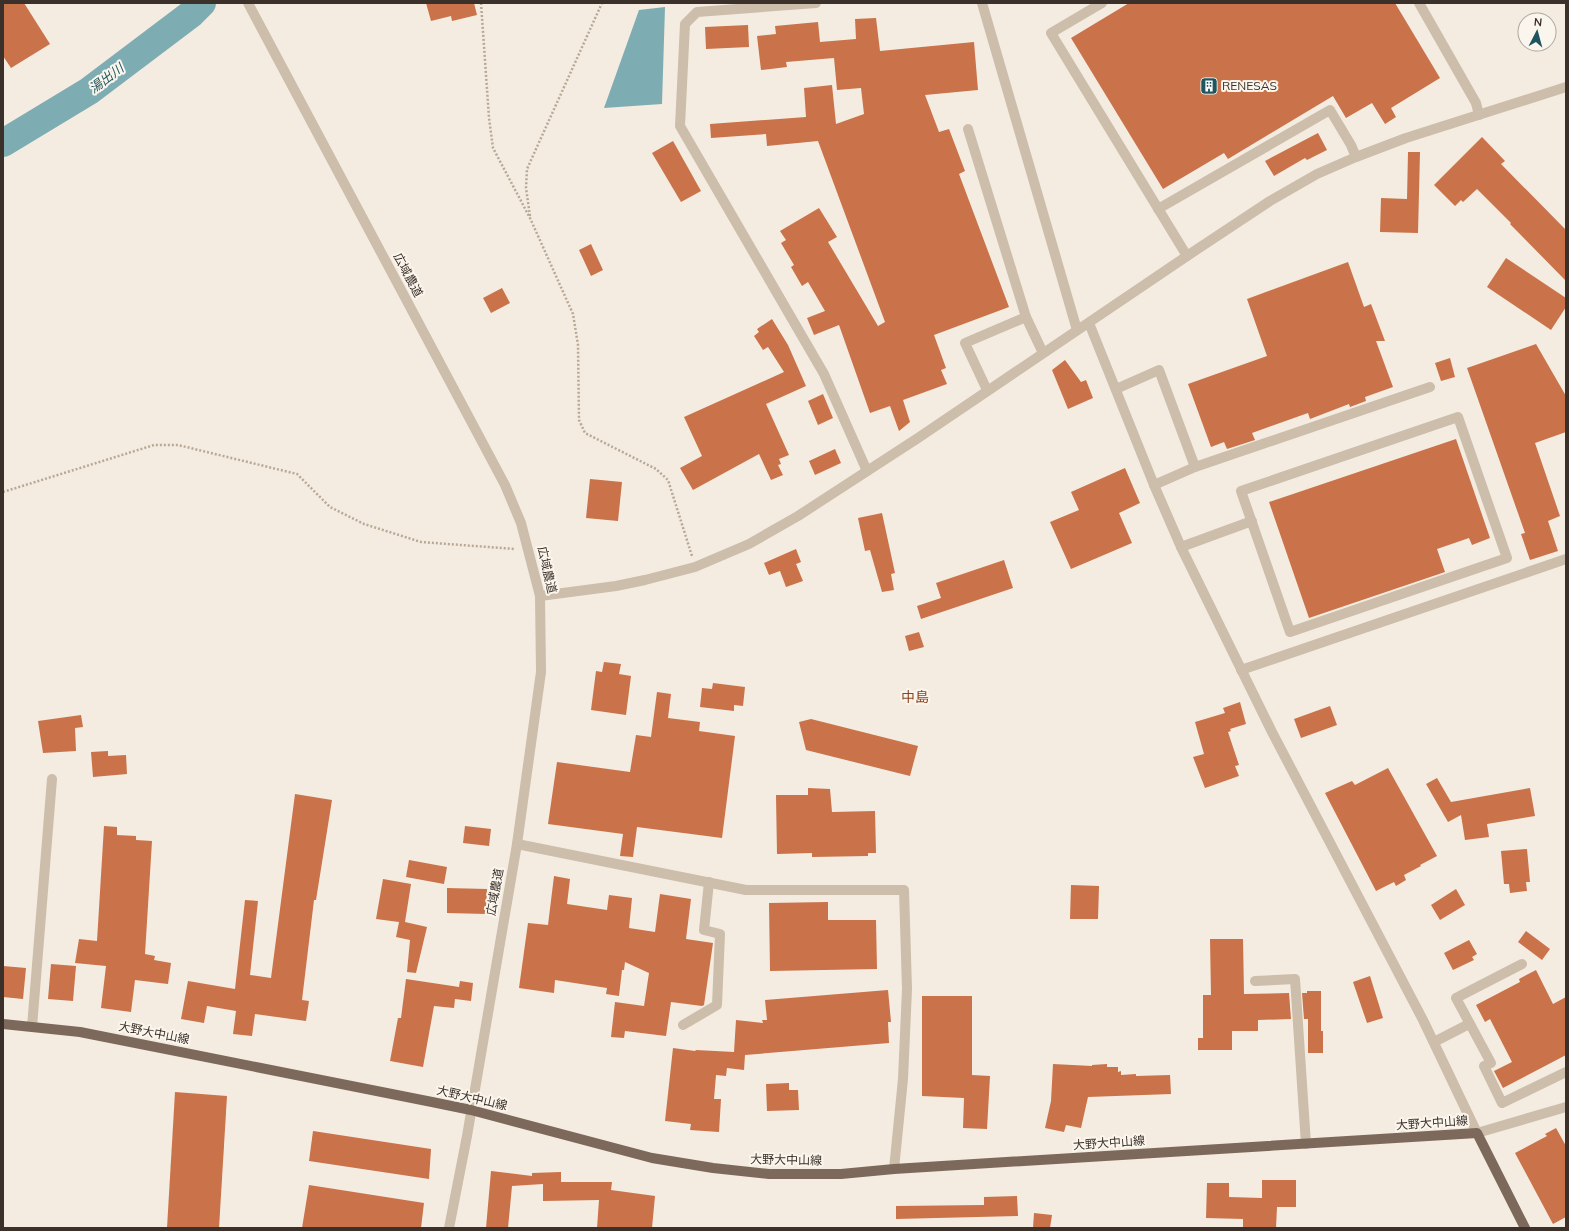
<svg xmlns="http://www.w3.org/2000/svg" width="1569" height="1231" viewBox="0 0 1569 1231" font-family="Mulish,'Noto Sans JP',sans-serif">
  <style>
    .water { fill: #7eacb3 }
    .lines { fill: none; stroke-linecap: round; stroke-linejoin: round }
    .river { stroke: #7eacb3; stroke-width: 28 }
    .building { fill: #ca7249 }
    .path { stroke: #b9a895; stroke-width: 2.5; stroke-dasharray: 2 2; stroke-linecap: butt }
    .minor { stroke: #cdbdab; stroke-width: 10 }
    .major { stroke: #7d695b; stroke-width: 10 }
    .labels { text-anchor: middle; stroke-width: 4; stroke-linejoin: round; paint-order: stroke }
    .poi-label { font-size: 12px; fill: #3b312a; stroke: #fbf6ed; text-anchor: start }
    .street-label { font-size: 12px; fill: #3b312a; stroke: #fbf6ed }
    .water-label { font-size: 13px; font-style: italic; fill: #1e555e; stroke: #fbf6ed }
    .quarter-label { font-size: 14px; fill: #8d4320; stroke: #fbf6ed }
  </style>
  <rect width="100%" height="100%" fill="#f4ece0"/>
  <polygon class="water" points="665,7 662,104 604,108 639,10"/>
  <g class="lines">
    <polyline class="river" points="3,143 89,91 191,14 202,3"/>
  </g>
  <g class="building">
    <polygon points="3,3 24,3 50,44 11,68 3,56"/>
    <polygon points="426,3 474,3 477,15 452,21 451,16 431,21"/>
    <polygon points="1129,3 1395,3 1440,78 1391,108 1396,117 1385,124 1372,103 1346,118 1333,96 1228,159 1224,153 1163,189 1071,38"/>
    <polygon points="876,18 880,51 974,42 978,90 925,95 939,132 949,129 965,171 959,174 1009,307 934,335 946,368 941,370 947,384 903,400 910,422 899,431 890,406 870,413 839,325 814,335 807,318 825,311 808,282 802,286 791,267 794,265 781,243 786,240 780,231 819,208 837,237 828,242 878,326 885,322 818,141 767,146 766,134 711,138 710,124 806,117 804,88 832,85 836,124 864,114 861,88 837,90 834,58 786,62 787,67 761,70 757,36 776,34 775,26 818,22 820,42 856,39 855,19"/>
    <polygon points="748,25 749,47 706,49 705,27"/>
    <polygon points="1318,133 1327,150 1307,160 1305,158 1274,176 1265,161"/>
    <polygon points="1482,137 1505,161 1501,164 1566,230 1566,281 1510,224 1511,223 1477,189 1463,202 1461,200 1455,206 1434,185"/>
    <polygon points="673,141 701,191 681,202 652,153"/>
    <polygon points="1408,152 1420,152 1418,233 1380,232 1381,198 1407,199"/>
    <polygon points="591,244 603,270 591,276 579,250"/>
    <polygon points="1506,258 1566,298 1566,307 1551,330 1487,287"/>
    <polygon points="1348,262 1364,307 1371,304 1385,341 1376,341 1393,387 1365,397 1366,401 1350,407 1349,404 1310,419 1308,413 1252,433 1255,440 1227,449 1224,442 1211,447 1188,384 1267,356 1247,299"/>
    <polygon points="502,288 510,303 491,313 483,298"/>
    <polygon points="772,319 788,345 806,386 766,404 789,455 779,459 781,464 778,465 783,475 771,480 759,454 693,490 680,468 702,456 684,417 784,372 768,347 763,350 754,336 759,332 757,329"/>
    <polygon points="1536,344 1566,396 1566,432 1535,443 1560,516 1548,521 1558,551 1530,560 1521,534 1525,533 1467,368"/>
    <polygon points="1450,358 1455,377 1441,381 1435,363"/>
    <polygon points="1065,360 1081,382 1086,380 1093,398 1068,409 1052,370"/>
    <polygon points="823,394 833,418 818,425 808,401"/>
    <polygon points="1456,439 1490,538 1472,545 1469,538 1437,549 1445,572 1309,618 1269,502"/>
    <polygon points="835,449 841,463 815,475 809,461"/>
    <polygon points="1125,468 1140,503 1119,513 1132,543 1071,569 1050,522 1079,510 1071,492"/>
    <polygon points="590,479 622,482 618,521 586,518"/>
    <polygon points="882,513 895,573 891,574 894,590 882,592 870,550 865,551 858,518"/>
    <polygon points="796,549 801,562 796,564 803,581 786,587 780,571 769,575 764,563"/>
    <polygon points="1004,560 1013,588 921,619 917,606 941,598 936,583"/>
    <polygon points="919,632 924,647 909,651 905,636"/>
    <polygon points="604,662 621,664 619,674 631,676 626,715 591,710 596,671 602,672"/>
    <polygon points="713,683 745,687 743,706 734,705 734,711 700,707 702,688 712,689"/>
    <polygon points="657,692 671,694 668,718 700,722 699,731 735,736 722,838 637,827 633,857 620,856 623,834 548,824 557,762 630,772 636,735 651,737"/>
    <polygon points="1240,702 1246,724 1230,729 1231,731 1228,732 1239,765 1235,766 1239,776 1205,788 1193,757 1204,754 1195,722 1225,713 1223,708"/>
    <polygon points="1330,706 1337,725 1301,738 1294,719"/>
    <polygon points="81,715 83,727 75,728 76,751 43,753 38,721"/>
    <polygon points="811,719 918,746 910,776 806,750 799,722"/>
    <polygon points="108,751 108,756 126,755 127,774 93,777 91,752"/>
    <polygon points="1388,768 1437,856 1420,865 1421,866 1404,875 1406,880 1396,886 1394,882 1376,891 1325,793 1352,781 1355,785"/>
    <polygon points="1437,778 1451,802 1530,788 1535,816 1487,824 1489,837 1465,840 1461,815 1448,822 1426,784"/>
    <polygon points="808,788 830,789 832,812 875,811 876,853 868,853 868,856 812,857 812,853 777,854 776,795 808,795"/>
    <polygon points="295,794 332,800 316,900 314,900 302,1000 309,1001 306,1021 255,1014 252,1036 233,1034 236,1011 207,1006 204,1023 181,1019 188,981 235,989 245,900 258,901 250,975 271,978"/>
    <polygon points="104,826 117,827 117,835 136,836 136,840 152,841 145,954 155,956 154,960 171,963 168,984 135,980 131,1012 101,1008 106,966 75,963 79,939 97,941"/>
    <polygon points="465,826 491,829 489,846 463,843"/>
    <polygon points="1527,849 1530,882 1526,882 1527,891 1510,893 1509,884 1504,884 1501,851"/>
    <polygon points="409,860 447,867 444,884 406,877"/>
    <polygon points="554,876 570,879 567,904 607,910 609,895 632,898 629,928 655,932 660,894 691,899 686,939 713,943 704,1005 702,1006 671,1002 666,1036 625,1031 624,1038 611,1037 615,1002 644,1006 649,973 625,962 624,970 622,970 619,996 606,994 607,988 555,980 554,993 519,988 528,923 548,925"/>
    <polygon points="383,879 411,884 405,922 427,927 416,973 407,972 410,940 396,937 399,922 376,919"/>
    <polygon points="1071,885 1099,886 1098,919 1070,919"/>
    <polygon points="447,888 487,889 486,914 447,913"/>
    <polygon points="1456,889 1465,905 1440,920 1431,905"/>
    <polygon points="828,902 828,920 876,920 877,969 770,971 769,903"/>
    <polygon points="1526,931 1550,949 1542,960 1518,942"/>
    <polygon points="1210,939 1243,939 1244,994 1289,993 1291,1019 1258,1020 1258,1031 1232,1031 1232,1050 1198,1050 1198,1038 1203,1038 1203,995 1211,995"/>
    <polygon points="1469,940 1477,954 1472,957 1474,960 1453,970 1444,953"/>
    <polygon points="51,964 76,966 73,1001 48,999"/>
    <polygon points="3,966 26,968 23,999 3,997"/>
    <polygon points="1536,970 1553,1004 1566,997 1566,1055 1503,1088 1494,1071 1512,1062 1490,1019 1485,1022 1476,1005 1520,982 1519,979"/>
    <polygon points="1370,976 1383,1018 1367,1023 1353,982"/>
    <polygon points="406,979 459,987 460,981 473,983 471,1001 455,999 454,1008 434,1006 423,1067 390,1061 398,1018 401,1018"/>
    <polygon points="888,990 891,1022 888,1022 889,1043 745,1055 744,1070 727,1068 726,1076 716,1075 714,1099 721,1099 719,1132 690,1130 691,1124 665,1121 673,1048 695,1051 696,1050 734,1052 736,1020 763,1023 762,1020 767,1020 765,1000"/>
    <polygon points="1307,991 1321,991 1321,1031 1323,1031 1323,1053 1308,1053 1308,1019 1304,1019 1302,993 1307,993"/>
    <polygon points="922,996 972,996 972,1075 990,1076 987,1129 963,1128 964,1098 922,1096"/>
    <polygon points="1053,1064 1092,1066 1092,1065 1107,1064 1107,1067 1118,1067 1118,1072 1121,1071 1121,1075 1136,1074 1136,1076 1170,1075 1171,1094 1088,1097 1081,1128 1066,1125 1064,1132 1045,1128 1051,1101"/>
    <polygon points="789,1083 789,1090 798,1090 799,1110 767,1111 766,1084"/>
    <polygon points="175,1092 227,1096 219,1228 167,1228"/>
    <polygon points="1556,1128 1566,1146 1566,1217 1553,1224 1515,1153 1547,1136 1545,1134"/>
    <polygon points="313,1131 431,1149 429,1179 309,1161"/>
    <polygon points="491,1171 532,1176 532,1173 561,1172 561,1182 612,1182 611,1190 655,1196 652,1228 597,1228 599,1200 543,1201 543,1184 512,1186 508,1228 486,1228"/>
    <polygon points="1262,1180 1296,1180 1296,1207 1277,1207 1276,1228 1243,1228 1243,1219 1206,1218 1207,1183 1229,1183 1229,1197 1262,1198"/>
    <polygon points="309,1185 424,1203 421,1228 302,1228"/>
    <polygon points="1017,1196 1018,1216 896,1219 896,1206 984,1205 984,1197"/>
    <polygon points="1034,1213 1052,1215 1050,1228 1033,1228"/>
  </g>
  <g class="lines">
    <g class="path">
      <polyline points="481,3 489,118 493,148 530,218 573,314 578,345 579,420 585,433 656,469 668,480 692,556"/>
      <polyline points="530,216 526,188 527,169 602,3"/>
      <polyline points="3,492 154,445 178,445 297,474 330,507 364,524 421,542 515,549"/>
    </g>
    <g class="minor">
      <polyline points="248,3 505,485 521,523 540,596 541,672 517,844 467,1136 449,1228"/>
      <polyline points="816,3 697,12 685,24 680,126 824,374 867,471"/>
      <polyline points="982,3 1077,330"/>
      <polyline points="1102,3 1051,33 1187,256"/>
      <polyline points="1419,3 1476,103 1479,115"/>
      <polyline points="968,129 1026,317 965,343 987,390"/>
      <polyline points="1158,209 1330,110 1351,145 1356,157"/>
      <polyline points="1026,317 1043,353"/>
      <polyline points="1089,323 1154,485 1181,547 1272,732 1423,1020 1477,1133 1566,1107"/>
      <polyline points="1116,389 1159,370 1195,467 1154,485"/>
      <polygon points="1458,417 1507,558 1290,632 1241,491"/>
      <polyline points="1195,467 1430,387"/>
      <polyline points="1181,547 1252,521"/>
      <polyline points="540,596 616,586 645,580 695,567 749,544 798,516 918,438 1187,256 1270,201 1317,174 1356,157 1406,138 1566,87"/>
      <polyline points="1241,670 1566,559"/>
      <polyline points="517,844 746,890 904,890 907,989 903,1079 894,1169"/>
      <polyline points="1522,964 1456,998 1491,1063 1484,1066 1502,1103 1566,1072"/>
      <polyline points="1255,981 1295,979 1306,1144"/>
      <polyline points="683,1025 717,1005 720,934 704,930 709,882"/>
      <polyline points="32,1027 52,779"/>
      <polyline points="1434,1042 1469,1024"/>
    </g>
    <polyline class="major" points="3,1024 80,1032 432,1102 471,1110 652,1158 713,1168 769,1174 841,1174 894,1169 1477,1133 1525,1228"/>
  </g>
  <defs>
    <symbol id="building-square" viewBox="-11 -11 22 22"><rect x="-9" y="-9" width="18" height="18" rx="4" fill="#1e555e" stroke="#fbf6ed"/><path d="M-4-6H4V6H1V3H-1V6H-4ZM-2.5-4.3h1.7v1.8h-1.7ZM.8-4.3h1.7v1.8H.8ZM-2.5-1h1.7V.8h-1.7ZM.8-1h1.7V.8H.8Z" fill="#fff"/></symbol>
  </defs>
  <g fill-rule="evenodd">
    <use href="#building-square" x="1199" y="76" width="20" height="20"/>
  </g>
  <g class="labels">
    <g class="poi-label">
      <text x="1222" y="90">RENESAS</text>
    </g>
    <g class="street-label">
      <text transform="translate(408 275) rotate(62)" y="4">広域農道</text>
      <text transform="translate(547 570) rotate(77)" y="4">広域農道</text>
      <text transform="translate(495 892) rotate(-80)" y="4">広域農道</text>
      <text transform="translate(154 1033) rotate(11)" y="4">大野大中山線</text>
      <text transform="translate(472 1098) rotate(13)" y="4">大野大中山線</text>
      <text transform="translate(1432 1123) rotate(-4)" y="4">大野大中山線</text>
      <text transform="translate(1109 1143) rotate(-4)" y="4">大野大中山線</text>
      <text transform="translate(786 1160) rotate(1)" y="4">大野大中山線</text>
    </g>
    <g class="water-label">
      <text transform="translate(106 78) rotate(-37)" y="5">湯出川</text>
    </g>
    <g class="quarter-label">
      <text x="915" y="702">中島</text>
    </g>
  </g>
  <rect width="1569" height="1231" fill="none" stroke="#3b312a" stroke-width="8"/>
  <g transform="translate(1537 32) rotate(6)"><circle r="19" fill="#fbf6ed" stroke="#aea79f"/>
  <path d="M0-3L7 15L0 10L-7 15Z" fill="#1e555e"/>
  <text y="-6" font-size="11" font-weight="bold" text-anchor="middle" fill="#3b312a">N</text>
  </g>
</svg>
